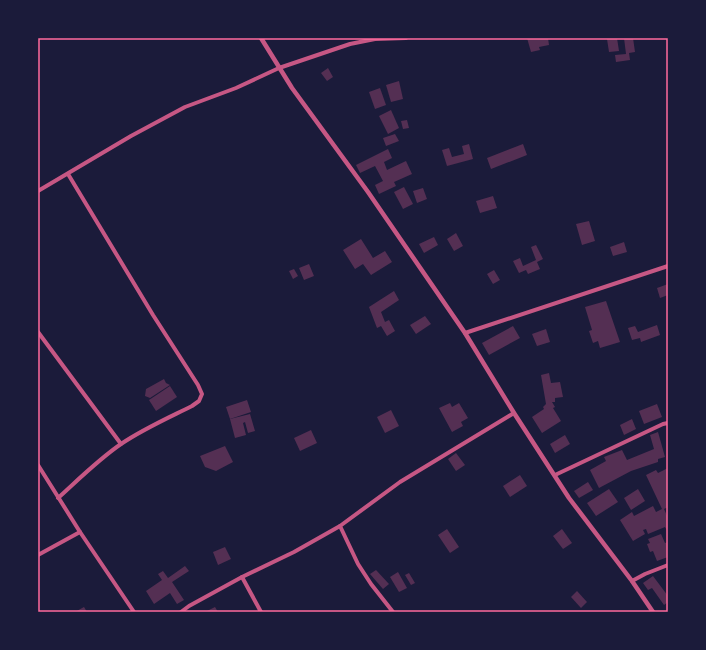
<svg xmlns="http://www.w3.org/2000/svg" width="706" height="650" viewBox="0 0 706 650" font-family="Signika,sans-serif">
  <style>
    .building { fill: #542f53 }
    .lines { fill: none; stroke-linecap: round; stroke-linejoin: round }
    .minor { stroke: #c65784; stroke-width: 4 }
    .tertiary { stroke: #c65784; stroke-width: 4.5 }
    .neatline { fill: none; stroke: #ff6b9d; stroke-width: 1.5 }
  </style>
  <rect width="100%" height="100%" fill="#1b1b3a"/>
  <g class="building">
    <polygon points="527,38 548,38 549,45 539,47 540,50 531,52"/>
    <polygon points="617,38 619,51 609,52 607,39"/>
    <polygon points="624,38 633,38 635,52 629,53 630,60 616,62 615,55 626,54"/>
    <polygon points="328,68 333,77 327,81 321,73"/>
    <polygon points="399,81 403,99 391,102 386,85"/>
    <polygon points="380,88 386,105 375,109 369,92"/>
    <polygon points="391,110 399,128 388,134 379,116"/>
    <polygon points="407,120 409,128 403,129 401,121"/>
    <polygon points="395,134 399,141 386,146 383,138"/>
    <polygon points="469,144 473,159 447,166 442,150 449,148 452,157 464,154 462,146"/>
    <polygon points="523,144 527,155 491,169 487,158"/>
    <polygon points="388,149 392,158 384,162 387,170 406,161 412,174 394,182 396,186 379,194 375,185 383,181 375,166 360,173 356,165"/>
    <polygon points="404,187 413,204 403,209 394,192"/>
    <polygon points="423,188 427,199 417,203 413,191"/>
    <polygon points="493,196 497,208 480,213 476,201"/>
    <polygon points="589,221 595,241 582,245 576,224"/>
    <polygon points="456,233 463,246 454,251 447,239"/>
    <polygon points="434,237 438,245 424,253 419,244"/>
    <polygon points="361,239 373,258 385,251 392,262 371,275 363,264 355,269 343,250"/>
    <polygon points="624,242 627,252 613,256 610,247"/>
    <polygon points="536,245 543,259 537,262 540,269 528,274 526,270 519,273 513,261 520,258 523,266 536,260 531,247"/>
    <polygon points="309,264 314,276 304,280 299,268"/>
    <polygon points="294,269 298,276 293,279 289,271"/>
    <polygon points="494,270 500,280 493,284 487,274"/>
    <polygon points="668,284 668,295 660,298 657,288"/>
    <polygon points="394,291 399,300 381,312 385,322 389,320 395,331 387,336 381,326 377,328 369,307"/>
    <polygon points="606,301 620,342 600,348 598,341 593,343 589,331 592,330 585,307"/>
    <polygon points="425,316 431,324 416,334 410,325"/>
    <polygon points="657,325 660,335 641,342 640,338 632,340 628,328 635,326 638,332"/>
    <polygon points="513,326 520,338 489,355 482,343"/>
    <polygon points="546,329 550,342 537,346 532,334"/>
    <polygon points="549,373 551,383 560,382 563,397 555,398 555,402 552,402 555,407 553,408 561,421 542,433 532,417 544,409 543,407 546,404 541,375"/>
    <polygon points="164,379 166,383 170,385 150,398 145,396 146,389"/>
    <polygon points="170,386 177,397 156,411 149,400"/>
    <polygon points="247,400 251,412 230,419 226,407"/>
    <polygon points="450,403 452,407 459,403 468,418 461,422 463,426 452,432 439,408"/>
    <polygon points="657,404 662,417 644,424 639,411"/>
    <polygon points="391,410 399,426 385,433 377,417"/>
    <polygon points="250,414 255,431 248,433 245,422 243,423 246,435 235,438 230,419"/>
    <polygon points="632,419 636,429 624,435 620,425"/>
    <polygon points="311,430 317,443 300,451 294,438"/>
    <polygon points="658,432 665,457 658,459 658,462 631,471 599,488 590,470 606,461 604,457 622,450 627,460 654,449 650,435"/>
    <polygon points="565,435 570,444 555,453 550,444"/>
    <polygon points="225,446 233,462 216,471 205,467 200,456"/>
    <polygon points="456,453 465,465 456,471 448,459"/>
    <polygon points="668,468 668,507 664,509 668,518 668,532 665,527 648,534 646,529 643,530 645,534 633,541 620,520 632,512 634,516 653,506 656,512 662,509 646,475 656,470 658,473"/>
    <polygon points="520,475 527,486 510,497 503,486"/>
    <polygon points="588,482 593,490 579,498 574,491"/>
    <polygon points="609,489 618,502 596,516 587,503"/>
    <polygon points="638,489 645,501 631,510 624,498"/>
    <polygon points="447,529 459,547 450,553 438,535"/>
    <polygon points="562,529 572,543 563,549 553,536"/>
    <polygon points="661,534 665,543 668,542 668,557 657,561 653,551 650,552 647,544 650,543 648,539"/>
    <polygon points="225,547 231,559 218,565 213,552"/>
    <polygon points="185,566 189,571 172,582 184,600 177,604 170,593 154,604 146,591 162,580 158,574 163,571 168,578"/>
    <polygon points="376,570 389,584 383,589 370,574"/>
    <polygon points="398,572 407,588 399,592 390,577"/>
    <polygon points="409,573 415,583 411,585 405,575"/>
    <polygon points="653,576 668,596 668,602 664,605 652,588 648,590 643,583"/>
    <polygon points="577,591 587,602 581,608 571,597"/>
    <polygon points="84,607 87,612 75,612"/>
    <polygon points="215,607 218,612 205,612"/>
  </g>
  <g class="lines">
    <g class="minor">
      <polyline points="38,191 131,136 185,107 236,88 279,68 350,44 375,39 406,38"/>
      <polyline points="38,332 121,444"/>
      <polyline points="465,333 668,266"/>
      <polyline points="38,465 80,532 134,612"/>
      <polyline points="555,475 663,424 668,423"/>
      <path d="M58,498C79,479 99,459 121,444C143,429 168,418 192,406L199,401L202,394L198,385L153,315L68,174"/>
      <polyline points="340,526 358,564 371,584 393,612"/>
      <polyline points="38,555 80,532"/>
      <polyline points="242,577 261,612"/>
      <polyline points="632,581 645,574 668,565"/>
      <polyline points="181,612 189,606 242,577 294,552 340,526 400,482 514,413"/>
    </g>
    <polyline class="tertiary" points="261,38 292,88 368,192 465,333 514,413 569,498 632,581 653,612"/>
  </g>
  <rect width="706" height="650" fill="none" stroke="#1b1b3a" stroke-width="78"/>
  <rect x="39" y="39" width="628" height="572" class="neatline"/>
</svg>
